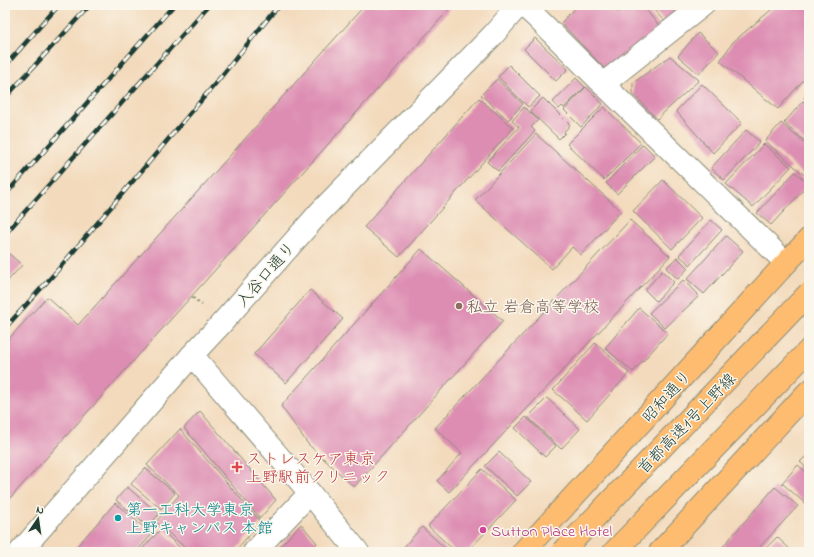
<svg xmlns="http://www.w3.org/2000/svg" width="814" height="557" viewBox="0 0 814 557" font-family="'Indie Flower','Klee One',sans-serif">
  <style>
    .building { fill: #dd8db2 }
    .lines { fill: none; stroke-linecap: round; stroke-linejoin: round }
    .minor-casing { stroke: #898c78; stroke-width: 24 }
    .highway-casing { stroke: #898c78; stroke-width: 24 }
    .path { stroke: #898c78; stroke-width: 2.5; stroke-dasharray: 3 3; stroke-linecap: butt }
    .minor { stroke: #fff; stroke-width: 22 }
    .highway { stroke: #febc70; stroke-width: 22 }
    .rail-casing { stroke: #1f3d34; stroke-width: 4.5 }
    .rail { stroke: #fbf7ec; stroke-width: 3; stroke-dasharray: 9; stroke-linecap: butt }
    .highway-bridge-casing { stroke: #898c78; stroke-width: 24; stroke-linecap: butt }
    .highway-bridge { stroke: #febc70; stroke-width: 22 }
    .education-dot { fill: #8d6e63; stroke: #fbf7ec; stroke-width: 1.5 }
    .health-dot { fill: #e0444e; stroke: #fbf7ec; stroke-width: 1.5 }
    .culture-dot { fill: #0f9aa8; stroke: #fbf7ec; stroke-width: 1.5 }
    .hotel-dot { fill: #d1479c; stroke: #fbf7ec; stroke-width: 1.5 }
    .labels { text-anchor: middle; stroke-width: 3; stroke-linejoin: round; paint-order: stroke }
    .street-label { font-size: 16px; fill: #1f3d34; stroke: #fbf7ec }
    .education-label { font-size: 16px; fill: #785e54; stroke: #fbf7ec; text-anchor: start }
    .health-label { font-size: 16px; fill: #be3a42; stroke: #fbf7ec; text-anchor: start }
    .culture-label { font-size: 16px; fill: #0d838f; stroke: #fbf7ec; text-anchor: start }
    .hotel-label { font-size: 16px; fill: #b23c85; stroke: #fbf7ec; text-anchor: start }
  </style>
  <rect width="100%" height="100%" fill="#fbf7ec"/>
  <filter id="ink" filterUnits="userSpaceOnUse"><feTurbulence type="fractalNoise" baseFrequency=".025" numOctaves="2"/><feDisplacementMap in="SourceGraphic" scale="8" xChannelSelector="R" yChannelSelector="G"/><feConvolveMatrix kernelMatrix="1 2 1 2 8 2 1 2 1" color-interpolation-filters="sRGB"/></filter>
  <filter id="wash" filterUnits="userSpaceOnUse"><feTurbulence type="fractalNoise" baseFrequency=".012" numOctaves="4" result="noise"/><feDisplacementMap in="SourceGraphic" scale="16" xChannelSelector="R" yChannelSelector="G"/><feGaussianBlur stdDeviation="0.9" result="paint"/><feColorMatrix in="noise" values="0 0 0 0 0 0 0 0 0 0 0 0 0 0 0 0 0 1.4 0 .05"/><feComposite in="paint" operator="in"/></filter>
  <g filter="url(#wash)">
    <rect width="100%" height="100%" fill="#f3dabc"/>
    <g id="blocks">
      <g class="building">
        <polygon points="365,5 453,5 5,504 5,343 47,297 78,325"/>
        <polygon points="577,5 610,5 618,12 627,5 642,5 660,27 606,70 561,23"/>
        <polygon points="649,5 669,5 676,12 665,22"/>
        <polygon points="777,5 809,5 809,74 778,109 720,61 733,42"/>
        <polygon points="698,33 719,52 699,74 678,56"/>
        <polygon points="535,38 568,69 556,81 524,49"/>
        <polygon points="670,56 699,80 657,119 633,94 633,83"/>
        <polygon points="509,65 540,96 528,107 498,77"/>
        <polygon points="576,78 585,87 564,108 562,106 559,109 553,102"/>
        <polygon points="497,79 523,104 508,120 481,95"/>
        <polygon points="702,84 742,123 713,153 676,111"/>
        <polygon points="586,87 603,104 581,127 564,110"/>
        <polygon points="809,92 809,103 804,98"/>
        <polygon points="479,98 513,128 399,257 364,227"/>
        <polygon points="543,98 570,125 564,132 565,133 559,139 530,111"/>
        <polygon points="803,101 809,106 809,145 784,123"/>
        <polygon points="524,107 538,120 531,127 535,131 498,171 487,162 519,127 512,121"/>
        <polygon points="604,107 641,143 604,180 567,144"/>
        <polygon points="781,123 809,147 809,179 765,141"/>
        <polygon points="746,130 760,142 724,180 711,168"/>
        <polygon points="536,134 621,211 581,255 572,247 552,269 475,200"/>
        <polygon points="643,144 655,156 617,194 606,183"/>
        <polygon points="764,144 791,167 753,207 726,184"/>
        <polygon points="795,172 809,184 771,225 757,213"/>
        <polygon points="663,180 702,218 672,249 633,211"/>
        <polygon points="630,220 670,256 449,492 437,481 462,453 435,428"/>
        <polygon points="711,220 722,230 690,265 679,255"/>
        <polygon points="726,236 743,251 704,294 687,279"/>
        <polygon points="421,249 503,321 354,487 308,444 281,406"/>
        <polygon points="6,251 22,265 5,284 5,252"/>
        <polygon points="677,257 688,268 678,279 666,268"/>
        <polygon points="662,271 674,282 656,301 645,290"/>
        <polygon points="683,280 699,296 665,328 649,313"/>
        <polygon points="310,290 343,319 286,383 254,354"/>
        <polygon points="639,308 668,333 633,372 605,348"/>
        <polygon points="595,343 629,373 587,420 553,390"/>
        <polygon points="547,398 580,429 561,449 528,417"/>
        <polygon points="200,411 276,500 260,518 184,428"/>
        <polygon points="526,417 556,446 545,457 515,428"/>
        <polygon points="180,429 261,522 234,552 190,552 156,522 179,495 147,465"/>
        <polygon points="499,452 531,482 517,496 485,466"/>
        <polygon points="809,453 809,470 800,462"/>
        <polygon points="798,465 809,475 809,507 782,483"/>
        <polygon points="145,468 175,493 161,509 131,484"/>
        <polygon points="482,469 516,500 467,552 456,552 428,526"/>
        <polygon points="127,487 159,514 148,527 116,500"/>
        <polygon points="775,487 798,506 755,552 718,552"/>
        <polygon points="115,503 152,534 136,552 72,552"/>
        <polygon points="301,524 317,543 309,552 275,552"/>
        <polygon points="422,527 449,552 399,552"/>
        <polygon points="161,529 184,552 139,552"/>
        <polygon points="777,537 793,552 762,552"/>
      </g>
    </g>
  </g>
  <g filter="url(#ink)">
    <use href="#blocks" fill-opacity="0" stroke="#898c78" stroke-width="1"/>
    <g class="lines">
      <defs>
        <g id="minor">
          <polyline points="523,5 537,18 603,84 786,263"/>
          <polyline points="603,84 703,5"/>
          <polyline points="192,355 310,493 358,552"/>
          <polyline points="20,552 192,355 221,324 320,212 493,35 519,5"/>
          <polyline points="254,552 310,493"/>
        </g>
        <g id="highway">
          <polyline points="523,552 786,263 809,239"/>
          <polyline points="614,552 809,350"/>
          <polyline points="660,552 809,391"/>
        </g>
      </defs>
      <use href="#minor" class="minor-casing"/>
      <use href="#highway" class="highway-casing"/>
      <g class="path">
        <polyline points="477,5 477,7"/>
        <polyline points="192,297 202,305"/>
      </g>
      <use href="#minor" class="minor"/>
      <use href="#highway" class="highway"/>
      <defs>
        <g id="rail">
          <polyline points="5,66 59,5"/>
          <polyline points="5,98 90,5"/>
          <polyline points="5,195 174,5"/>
          <polyline points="5,234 209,5"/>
          <polyline points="5,328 56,272 215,84 279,5"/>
        </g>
      </defs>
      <use href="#rail" class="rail-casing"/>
      <use href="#rail" class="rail"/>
      <defs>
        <polyline id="highway-bridge" points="562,552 809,293"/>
      </defs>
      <use href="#highway-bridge" class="highway-bridge-casing"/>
      <use href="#highway-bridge" class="highway-bridge"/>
    </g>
  </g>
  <circle class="education-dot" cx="459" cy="306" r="4"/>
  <path class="health-dot" d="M235 461h4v4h4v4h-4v4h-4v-4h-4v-4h4z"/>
  <circle class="culture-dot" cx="118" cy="518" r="4"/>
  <circle class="hotel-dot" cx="483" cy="530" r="4"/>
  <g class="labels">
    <g class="street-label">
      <text transform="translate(265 274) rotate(-49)" y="6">入谷口通り</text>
      <text transform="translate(666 396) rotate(-48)" y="6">昭和通り</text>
      <text transform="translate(686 423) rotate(-46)" y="6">首都高速1号上野線</text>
    </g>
    <g class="education-label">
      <text x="467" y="312">私立 岩倉高等学校</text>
    </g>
    <g class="health-label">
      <text x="246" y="464">ストレスケア東京<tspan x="246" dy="18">上野駅前クリニック</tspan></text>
    </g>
    <g class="culture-label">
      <text x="126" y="515">第一工科大学東京<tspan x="126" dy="18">上野キャンパス 本館</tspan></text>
    </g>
    <g class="hotel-label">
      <text x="491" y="536">Sutton Place Hotel</text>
    </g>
  </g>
  <rect width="814" height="557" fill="none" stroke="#fbf7ec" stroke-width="20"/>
  <g transform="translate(38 519) rotate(13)" stroke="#fbf7ec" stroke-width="3" paint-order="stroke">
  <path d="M0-3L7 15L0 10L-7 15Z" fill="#1f3d34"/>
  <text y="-6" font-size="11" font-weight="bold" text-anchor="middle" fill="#1f3d34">N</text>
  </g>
</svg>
